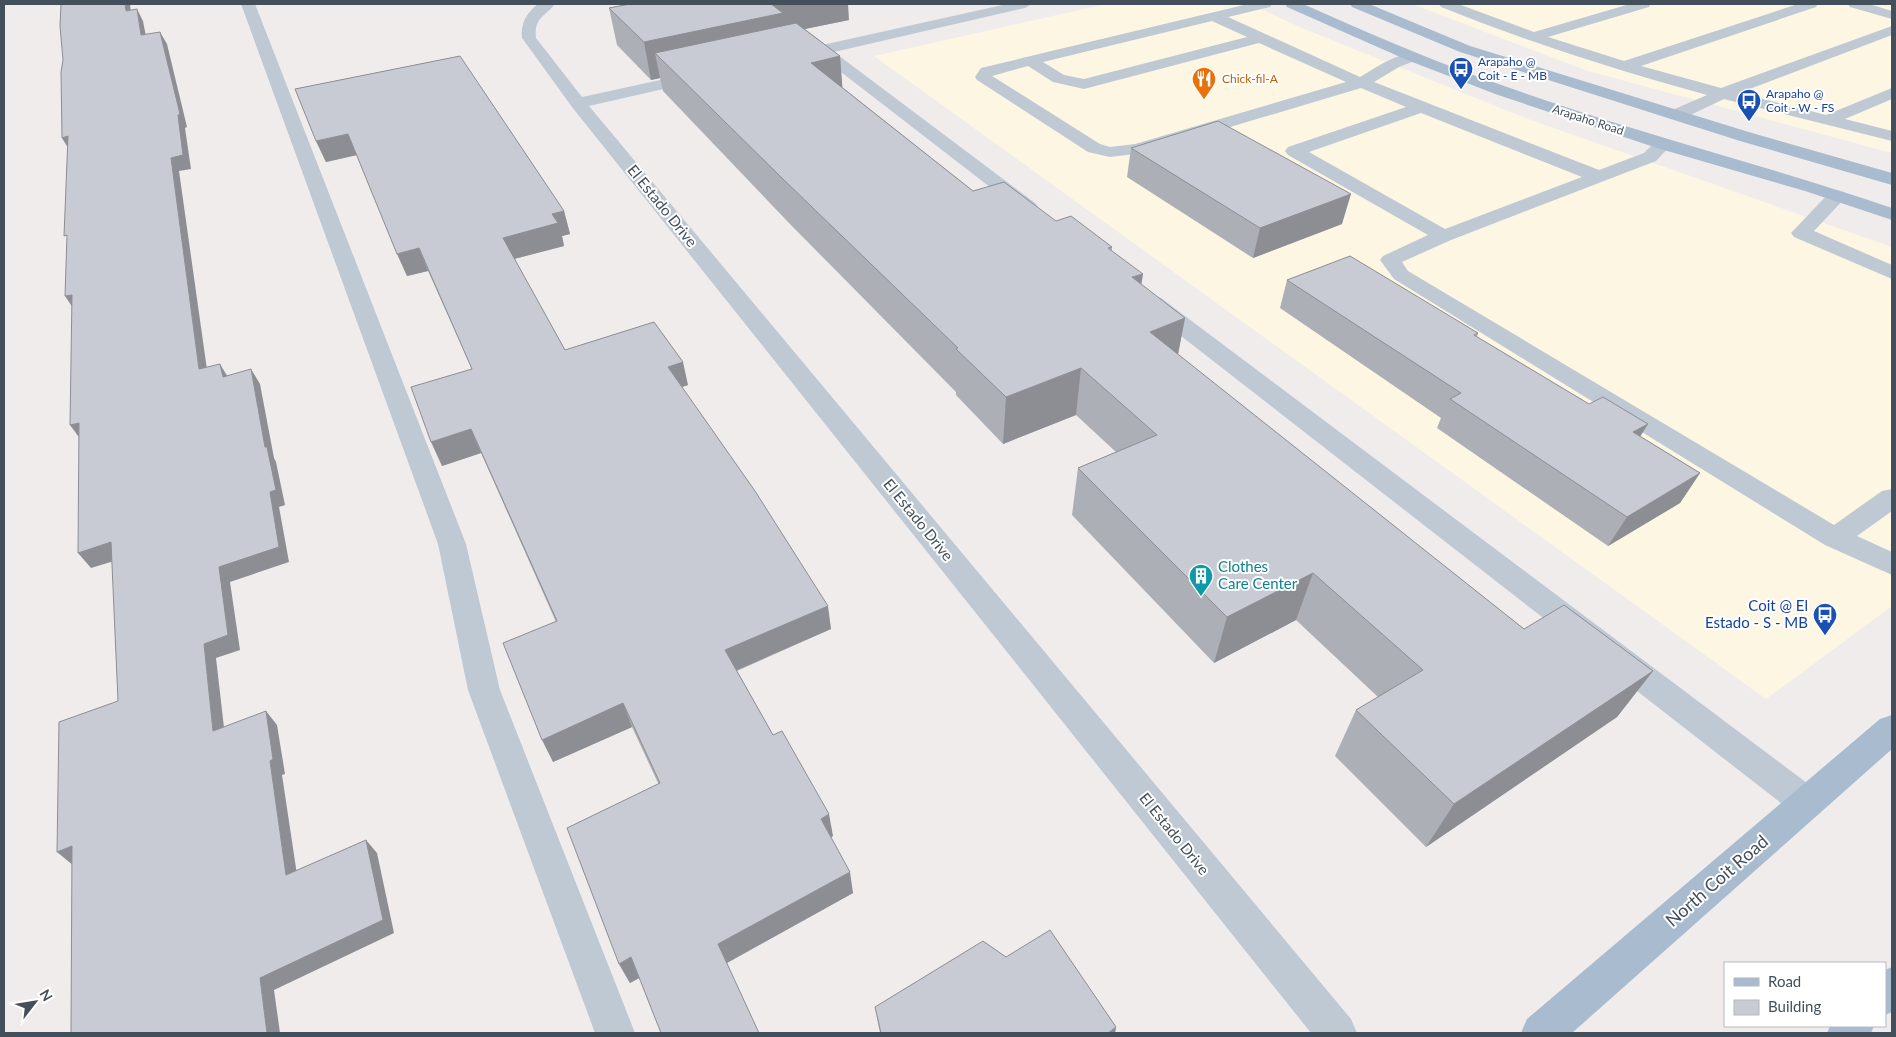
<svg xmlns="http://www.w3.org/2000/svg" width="1896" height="1037" viewBox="0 0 1896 1037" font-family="Lato,sans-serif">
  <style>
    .commercial { fill: #fdf6e3 }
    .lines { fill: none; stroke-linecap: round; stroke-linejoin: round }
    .minor { fill: #bec9d4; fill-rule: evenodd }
    .major { fill: #a9bbcf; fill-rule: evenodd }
    .wall { fill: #acafb5 }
    .shaded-wall { fill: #8c8e94 }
    .building { fill: #c8cbd3; stroke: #8c8e94 }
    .labels { text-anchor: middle; stroke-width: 4; stroke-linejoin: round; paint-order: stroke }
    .far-transit-label { font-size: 12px; fill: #164399; stroke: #fff; text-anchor: start }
    .far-food-label { font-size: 12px; fill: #c56008; stroke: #fff; text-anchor: start }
    .far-street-label { font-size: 12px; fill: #43505c; stroke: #fff }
    .street-label { font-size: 15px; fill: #43505c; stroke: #fff }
    .culture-label { font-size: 15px; fill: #0d838f; stroke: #fff; text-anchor: start }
    .transit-label { font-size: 15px; fill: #164399; stroke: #fff; text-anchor: end }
    .near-street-label { font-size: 18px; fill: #43505c; stroke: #fff }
  </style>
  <rect width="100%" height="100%" fill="#f0ecec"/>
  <g class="commercial">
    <polygon points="1106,4 1250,4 1302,28 1528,119 1892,247 1892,606 1766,699 874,56"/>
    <polygon points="1412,4 1892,4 1892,153 1588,71"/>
  </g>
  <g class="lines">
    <g class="minor">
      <polygon points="241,4 255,4 466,544 500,690 635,1033 595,1033 468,690 438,544"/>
      <path d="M538,4H555C545,17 534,17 536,38L582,97L697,72L703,74L705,77L703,80L589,106L1351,1019L1357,1033H1311L572,107L522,38C520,24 527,12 538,4Z"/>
      <polygon points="1007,4 1032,4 1025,8 834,52 1035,203 1038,207 1035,211 1028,213 1021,211 819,55 809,58 804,56 801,53 804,50 809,48"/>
      <path d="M1248,4H1272L1270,7L1228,17L1360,77C1375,68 1401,50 1417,54L1420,57L1417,60L1399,67L1374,82L1599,170L1644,153L1657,140L1663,139L1669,140L1672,144L1656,161L1451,240L1402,262L1408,271L1834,525L1882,491L1892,489V511L1857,536L1892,552V575L1825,545L1394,279L1380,260L1383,256L1428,235L1288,155L1285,151L1288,147L1406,107L1361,88L1143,153L1110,157L1088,152L977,80L975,77L981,68ZM1212,21L1247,37L1084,79L1064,75L1043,62ZM1259,43L1346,82L1135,144L1110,147L1100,144L992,76L1028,66L1053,82L1084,89ZM1421,113L1582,177L1445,229L1309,152Z"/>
      <path d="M1439,4H1458L1534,32L1630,4H1651L1649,7L1548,37L1624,61L1798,4H1818L1816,7L1641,66L1721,88L1892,26V35L1739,93L1826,115L1892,88V99L1845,119L1892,131V141L1724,99L1682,119H1670L1668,115L1670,111L1707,95C1617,70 1528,42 1441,7Z"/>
      <polygon points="1848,4 1869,4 1892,11 1892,19 1850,7"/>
      <polygon points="1837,190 1844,192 1847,196 1814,231 1892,265 1892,279 1794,237 1791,233 1830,192"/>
      <polygon points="1153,296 1161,298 1819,792 1824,803 1819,814 1807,819 1795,814 1145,308 1142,303 1145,298"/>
    </g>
    <g class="major">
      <path d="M1285,4H1303C1371,34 1439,64 1510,88C1636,133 1766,165 1892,208V220L1805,191L1657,148L1498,95L1407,60L1287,7Z"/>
      <polygon points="1350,4 1369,4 1470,46 1752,133 1892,173 1892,185 1740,141 1460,52 1352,7"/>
      <polygon points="1892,715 1892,749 1572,1033 1521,1033 1527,1019 1880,719"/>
      <polygon points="1892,967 1892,1012 1885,1015 1885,970"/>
      <polygon points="1830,1026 1874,1026 1871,1033 1827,1033"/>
    </g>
  </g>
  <g class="wall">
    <polygon points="609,8 849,20 805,29 840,56 842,87 973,191 1056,221 1112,247 1112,251 1141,285 1185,318 1178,355 1524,629 1653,671 1617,717 1426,847 1335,756 1356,710 1378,697 1296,620 1214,663 1072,515 1078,468 1116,452 1076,415 1003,444 956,395 956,392 789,223 663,91 660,78 651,80 617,45"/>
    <polygon points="316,141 564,211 570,234 562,236 564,246 514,259 565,350 688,385 682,387 831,629 737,671 773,735 833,836 831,837 853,893 727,963 639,978 630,983 619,964 658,783 632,727 553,762 556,622 481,453 442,466 472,369 428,271 407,276 357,155 326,162"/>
    <polygon points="1131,148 1342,224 1253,258 1127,177"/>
    <polygon points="1287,280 1478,333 1477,337 1589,404 1648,424 1640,436 1700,473 1680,503 1608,546 1437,428 1441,418 1280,308"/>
    <polygon points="1006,957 1116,1027 1115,1033 880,1033 875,1007"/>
  </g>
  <g class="shaded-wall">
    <polygon points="125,4 130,4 132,23 126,11"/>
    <polygon points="766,4 848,4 849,20 785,33 655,53 660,78 651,80 644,42"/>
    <polygon points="137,9 143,21 148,47 141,35"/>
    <polygon points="160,32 167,44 187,127 185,128 191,169 179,171 209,384 199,369 171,158"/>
    <polygon points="840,56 843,95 811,63"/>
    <polygon points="348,134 357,155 326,162 316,141"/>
    <polygon points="68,136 70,151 62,138"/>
    <polygon points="1351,194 1342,224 1253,258 1260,228"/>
    <polygon points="564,211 570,234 562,236 564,246 510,260 503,238 552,214"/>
    <polygon points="419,248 428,271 407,276 397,254"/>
    <polygon points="1143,274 1136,319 1132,277"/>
    <polygon points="72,295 75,311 65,296"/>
    <polygon points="1185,318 1176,364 1150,332"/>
    <polygon points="683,362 688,385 673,390 668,367"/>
    <polygon points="220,364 229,379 223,377"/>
    <polygon points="1081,368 1076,415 1003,444 1006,397"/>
    <polygon points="251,369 260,384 274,458 276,462 285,505 279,507 289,562 230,582 240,650 216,658 226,745 213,731 204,644 219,567 270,492 265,447"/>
    <polygon points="79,423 81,440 70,425"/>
    <polygon points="1648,424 1630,453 1633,432"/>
    <polygon points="471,429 481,453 442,466 431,442"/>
    <polygon points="1700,473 1680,503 1608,546 1627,517"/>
    <polygon points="111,542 124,558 91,568 78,553"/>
    <polygon points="1313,573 1296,620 1214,663 1227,617"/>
    <polygon points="828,606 831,629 730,673 725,650"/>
    <polygon points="1653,671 1617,717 1426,847 1454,804"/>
    <polygon points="623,703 632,727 553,762 542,740"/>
    <polygon points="266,711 277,725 285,774 282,775 299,888 286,875 270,761"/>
    <polygon points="829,814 833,836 824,841 821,819"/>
    <polygon points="366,840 377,853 394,933 274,990 280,1033 267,1033 260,978"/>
    <polygon points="72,846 74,866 57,852"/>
    <polygon points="850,872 853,893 725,964 718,944"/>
    <polygon points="631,957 641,977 630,983 619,964"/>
    <polygon points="1116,1027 1115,1033 1108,1033"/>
  </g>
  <g class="building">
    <polygon points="61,4 125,4 126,11 137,9 141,35 160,32 180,114 178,115 183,155 171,158 199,369 220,364 223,377 251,369 265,447 267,447 276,490 270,492 279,547 219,567 228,635 204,644 213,731 266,711 273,759 270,761 286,875 366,840 383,920 260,978 267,1033 71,1033 72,846 57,852 59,722 118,701 111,542 78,553 79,423 70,425 72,295 65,296 67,235 64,236 68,136 62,138 61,72 63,60 60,26"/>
    <polygon points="630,4 771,4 783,13 644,42 609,8"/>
    <polygon points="796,23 840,56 811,63 973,191 1004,182 1056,221 1071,216 1112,247 1108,248 1143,274 1132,277 1185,318 1150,332 1524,629 1564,605 1653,671 1454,804 1356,710 1423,670 1313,573 1227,617 1078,468 1157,435 1081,368 1006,397 956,349 958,348 784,180 655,53"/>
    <polygon points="460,56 564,211 552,214 558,223 503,238 565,350 654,322 683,362 668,367 755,491 828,606 725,650 773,735 782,731 829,814 821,819 850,872 718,944 759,1033 661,1033 631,957 619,964 567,828 660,783 623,703 542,740 503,643 557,621 471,429 431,442 411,387 472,369 419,248 397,254 348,134 316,141 295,89"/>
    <polygon points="1218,121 1351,194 1260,228 1131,148"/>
    <polygon points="1350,256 1478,333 1474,335 1589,404 1603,397 1648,424 1633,432 1700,473 1627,517 1450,399 1461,393 1287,280"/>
    <polygon points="1050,930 1116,1027 1108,1033 881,1033 875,1007 983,941 1006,957"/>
  </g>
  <defs>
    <symbol id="bus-pin" viewBox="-11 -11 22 30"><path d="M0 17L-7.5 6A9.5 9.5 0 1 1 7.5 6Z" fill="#1a4fb4" stroke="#fff"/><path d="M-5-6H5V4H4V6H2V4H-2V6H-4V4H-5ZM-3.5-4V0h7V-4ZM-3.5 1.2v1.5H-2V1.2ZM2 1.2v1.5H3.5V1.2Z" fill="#fff"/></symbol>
    <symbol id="restaurant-pin" viewBox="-11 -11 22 30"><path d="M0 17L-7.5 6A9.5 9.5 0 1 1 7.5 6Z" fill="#e8710a" stroke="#fff"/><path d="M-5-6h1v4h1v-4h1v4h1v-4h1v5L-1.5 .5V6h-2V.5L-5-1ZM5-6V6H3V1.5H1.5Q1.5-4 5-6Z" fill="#fff"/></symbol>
    <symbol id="building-pin" viewBox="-11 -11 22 30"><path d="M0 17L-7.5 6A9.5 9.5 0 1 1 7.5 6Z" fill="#0f9aa8" stroke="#fff"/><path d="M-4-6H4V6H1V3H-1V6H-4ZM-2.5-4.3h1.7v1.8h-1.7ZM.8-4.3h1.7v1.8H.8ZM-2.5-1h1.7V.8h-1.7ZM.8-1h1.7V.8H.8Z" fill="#fff"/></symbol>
  </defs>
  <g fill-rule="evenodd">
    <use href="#bus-pin" x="1447" y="55" width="28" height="38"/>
    <use href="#restaurant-pin" x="1190" y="65" width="28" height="38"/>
    <use href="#bus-pin" x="1735" y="87" width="28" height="38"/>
    <use href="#building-pin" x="1187" y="562" width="28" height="38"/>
    <use href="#bus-pin" x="1811" y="601" width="28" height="38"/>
  </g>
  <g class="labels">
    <g class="far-transit-label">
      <text x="1478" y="66">Arapaho @<tspan x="1478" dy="14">Coit - E - MB</tspan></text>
      <text x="1766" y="98">Arapaho @<tspan x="1766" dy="14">Coit - W - FS</tspan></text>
    </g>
    <g class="far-food-label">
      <text x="1222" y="83">Chick-fil-A</text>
    </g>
    <g class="far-street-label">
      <text transform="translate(1588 120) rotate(18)" y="4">Arapaho Road</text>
    </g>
    <g class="street-label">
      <text transform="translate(662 206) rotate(51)" y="5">El Estado Drive</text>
      <text transform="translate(918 520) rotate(51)" y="5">El Estado Drive</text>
      <text transform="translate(1174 834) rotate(51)" y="5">El Estado Drive</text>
    </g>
    <g class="culture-label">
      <text x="1218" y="572">Clothes<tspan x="1218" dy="17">Care Center</tspan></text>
    </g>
    <g class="transit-label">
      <text x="1808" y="611">Coit @ El<tspan x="1808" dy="17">Estado - S - MB</tspan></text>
    </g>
    <g class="near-street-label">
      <text transform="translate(1717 881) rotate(-41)" y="6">North Coit Road</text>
    </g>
  </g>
  <rect width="1896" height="1037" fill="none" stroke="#43505c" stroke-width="10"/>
  <rect x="1724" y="962" width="162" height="65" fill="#ffffff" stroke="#b4b9be"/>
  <rect x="1734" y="978" width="25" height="8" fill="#a9bbcf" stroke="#b4b9be"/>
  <text x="1768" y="987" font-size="15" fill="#43505c">Road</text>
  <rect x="1734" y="1000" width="25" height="15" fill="#c8cbd3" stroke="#b4b9be"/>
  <text x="1768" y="1012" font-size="15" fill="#43505c">Building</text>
  <g transform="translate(35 1002) rotate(59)" stroke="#ffffff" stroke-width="4" paint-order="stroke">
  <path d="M0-4L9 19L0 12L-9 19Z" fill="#43505c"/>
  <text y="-8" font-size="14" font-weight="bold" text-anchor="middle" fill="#43505c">N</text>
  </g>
</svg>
